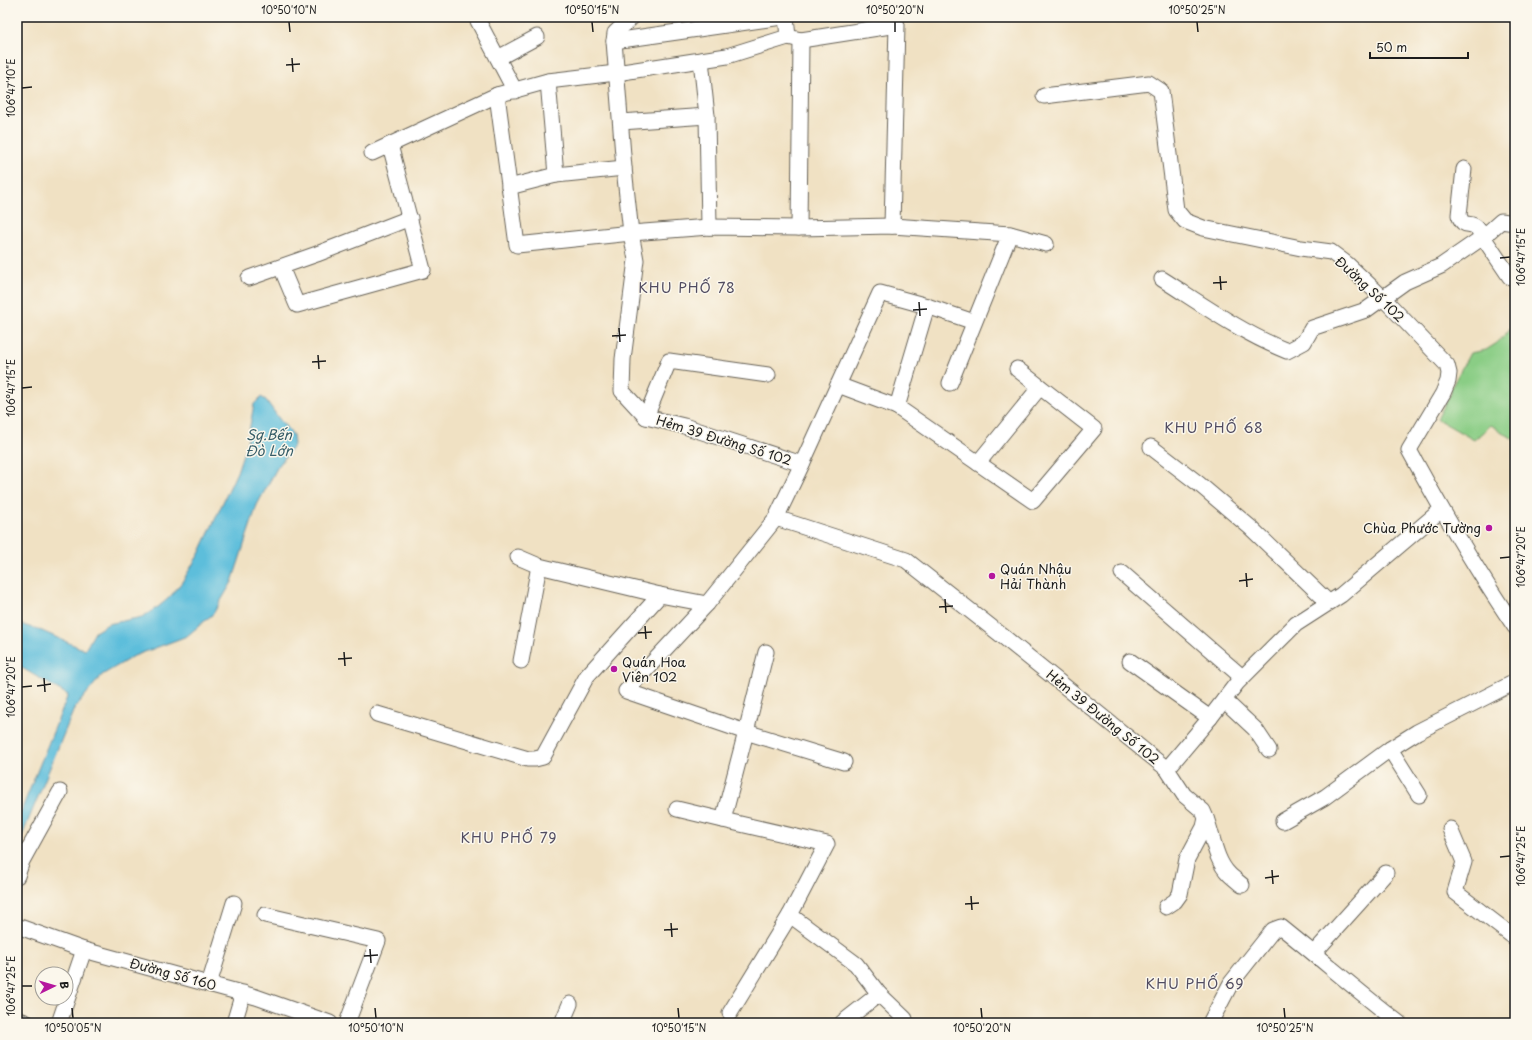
<svg xmlns="http://www.w3.org/2000/svg" width="1532" height="1040" viewBox="0 0 1532 1040" font-family="'Playpen Sans',sans-serif">
  <style>
    .green { fill: #8acd85; stroke: #537450 }
    .water { fill: #5dbedb; stroke: #3c6d7c }
    .lines { fill: none; stroke-linecap: round; stroke-linejoin: round }
    .minor-casing { stroke: #666156; stroke-width: 17 }
    .minor { stroke: #fff; stroke-width: 15 }
    .ticks { fill: none; stroke: #1c1c1c; stroke-width: 1.5 }
    .poi-dot { fill: #b5179e; stroke: #fbf7ec; stroke-width: 1.5 }
    .labels { text-anchor: middle; stroke-width: 3; stroke-linejoin: round; paint-order: stroke }
    .street-label { font-size: 13px; fill: #1c1c1c; stroke: #fbf7ec }
    .poi-label { font-size: 13px; fill: #1c1c1c; stroke: #fbf7ec; text-anchor: start }
    .neighbourhood-label { font-size: 14px; letter-spacing: 1px; fill: #514c61; stroke: #fbf7ec }
    .water-label { font-size: 14px; font-style: italic; fill: #365d68; stroke: #fbf7ec }
    .neatline { fill: none; stroke: #1c1c1c; stroke-width: 1.5 }
    .ticks-label { font-size: 10px; text-anchor: middle; fill: #1c1c1c }
  </style>
  <rect width="100%" height="100%" fill="#fbf7ec"/>
  <filter id="ink" filterUnits="userSpaceOnUse"><feTurbulence type="fractalNoise" baseFrequency=".025" numOctaves="2"/><feDisplacementMap in="SourceGraphic" scale="8" xChannelSelector="R" yChannelSelector="G"/><feConvolveMatrix kernelMatrix="1 2 1 2 8 2 1 2 1" color-interpolation-filters="sRGB"/></filter>
  <filter id="wash" filterUnits="userSpaceOnUse"><feTurbulence type="fractalNoise" baseFrequency=".012" numOctaves="4" result="noise"/><feDisplacementMap in="SourceGraphic" scale="16" xChannelSelector="R" yChannelSelector="G"/><feGaussianBlur stdDeviation="0.9" result="paint"/><feColorMatrix in="noise" values="0 0 0 0 0 0 0 0 0 0 0 0 0 0 0 0 0 1.4 0 .05"/><feComposite in="paint" operator="in"/></filter>
  <g filter="url(#wash)">
    <rect width="100%" height="100%" fill="#f0e1c3"/>
    <polygon class="green" points="1515,324 1515,440 1491,425 1474,440 1437,419 1451,393 1451,388 1470,353 1486,350 1497,343"/>
    <polygon class="water" points="261,397 266,400 280,420 293,435 294,445 277,468 257,505 232,582 213,614 187,636 134,656 102,675 74,709 17,848 17,821 68,695 17,665 17,623 42,631 85,650 95,632 108,624 142,617 158,607 170,597 182,582 199,554 237,472 247,442 254,404"/>
  </g>
  <g filter="url(#ink)">
    <g class="lines">
      <defs>
        <g id="minor">
          <polyline points="476,17 515,91"/>
          <polyline points="632,17 615,33 614,41 624,168 631,233 636,260 623,359 622,391 646,417"/>
          <polyline points="788,37 801,40 897,25 892,226"/>
          <polyline points="614,41 782,17"/>
          <polyline points="498,58 537,37"/>
          <polyline points="701,60 707,116 709,227"/>
          <polyline points="497,95 517,245 631,233 709,227 799,228 892,226 1010,234 950,383"/>
          <path d="M1044,96L1149,83L1161,91L1176,210L1185,221L1203,228L1301,248L1331,252L1347,264L1383,298L1447,365L1449,373L1448,381L1443,393L1409,450C1442,511 1476,570 1515,627"/>
          <polyline points="621,122 707,116"/>
          <polyline points="372,153 497,95 548,81 616,73 727,56 788,37 786,17"/>
          <path d="M1464,169L1459,215C1464,230 1469,220 1477,228C1479,230 1481,235 1483,237L1501,221L1515,223"/>
          <polyline points="556,175 624,168"/>
          <polyline points="509,187 556,175 548,81"/>
          <polyline points="799,228 801,40"/>
          <polyline points="1010,234 1046,244"/>
          <polyline points="281,267 297,305 423,270 390,145"/>
          <polyline points="249,278 317,254 410,218"/>
          <path d="M1162,279C1203,305 1242,333 1287,351L1304,342L1312,328L1366,310L1405,282L1441,266L1483,237L1510,277"/>
          <polyline points="768,375 669,361 646,417 684,426 802,464"/>
          <polyline points="838,385 897,407 927,306 974,322"/>
          <polyline points="897,407 978,463 1040,387"/>
          <polyline points="1151,447 1199,484 1251,528 1328,602"/>
          <polyline points="978,463 1033,501 1094,429 1017,369"/>
          <polyline points="776,518 906,560 1005,638 1167,769 1210,718 1237,683 1296,624 1341,595 1441,510"/>
          <polyline points="518,557 539,566 660,595 707,604"/>
          <polyline points="1122,573 1242,677"/>
          <polyline points="766,652 746,732 844,762"/>
          <polyline points="521,661 539,566"/>
          <polyline points="1130,661 1210,718"/>
          <polyline points="1224,700 1255,729 1269,750"/>
          <polyline points="377,714 528,759 535,759 543,757 587,676 660,595"/>
          <polyline points="1390,749 1419,795"/>
          <polyline points="677,809 723,820"/>
          <path d="M1206,818C1213,836 1215,860 1229,874C1233,878 1237,881 1242,885"/>
          <polyline points="1283,821 1325,797 1390,749 1417,732 1515,682"/>
          <polyline points="1450,829 1464,862 1455,892 1515,938"/>
          <polyline points="17,876 22,861 60,792"/>
          <polyline points="1166,907 1175,901 1180,894 1187,859 1204,827 1206,818 1203,811 1184,795 1167,769"/>
          <polyline points="265,915 378,941 347,1023"/>
          <polyline points="17,926 84,950 256,997 330,1023"/>
          <polyline points="1314,953 1386,873"/>
          <polyline points="209,984 234,903"/>
          <polyline points="730,1013 790,915"/>
          <polyline points="17,1019 27,1023"/>
          <polyline points="59,1023 84,950"/>
          <polyline points="234,1023 243,993"/>
          <polyline points="562,1023 570,1004"/>
          <polyline points="842,1023 879,994"/>
          <polyline points="906,1023 905,1019 879,994 856,964 790,915 827,844 723,820 746,732 626,691 707,604 776,518 802,464 880,293 927,306"/>
          <path d="M1210,1023L1231,983L1273,930L1281,927C1321,959 1359,992 1399,1023"/>
        </g>
      </defs>
      <use href="#minor" class="minor-casing"/>
      <use href="#minor" class="minor"/>
    </g>
  </g>
  <path class="ticks" d="M289,22L290,32M592,22L593,32M895,22V32M1197,22L1198,32M292,58L293,72M286,65L300,64M22,88L32,87M1500,258L1510,257M1220,276L1221,290M1213,283L1227,282M919,302L920,316M913,310L927,309M619,328L620,342M612,336L626,335M318,355L319,369M312,362L326,361M22,388L32,387M1500,558L1510,557M1246,573L1247,587M1239,581L1253,579M945,599L946,613M939,607L953,606M645,626L646,639M638,633L652,632M344,652L345,666M338,659L352,658M44,678L45,692M37,686L51,684M22,687L32,686M1500,857L1510,856M1272,870L1273,884M1265,878L1279,876M971,896L972,910M965,904L979,903M671,923L672,937M664,930L678,929M370,949L371,963M364,956L378,955M22,986H32M72,1008L73,1018M375,1008L376,1018M678,1008L679,1018M981,1008L982,1018M1284,1008L1285,1018"/>
  <g class="poi-dot">
    <circle cx="1489" cy="528" r="4"/>
    <circle cx="992" cy="576" r="4"/>
    <circle cx="614" cy="669" r="4"/>
  </g>
  <g class="labels">
    <g class="street-label">
      <text transform="translate(1370 289) rotate(43)" y="5">Đường Số 102</text>
      <text transform="translate(724 440) rotate(17)" y="5">Hẻm 39 Đường Số 102</text>
      <text transform="translate(1103 717) rotate(39)" y="5">Hẻm 39 Đường Số 102</text>
      <text transform="translate(173 974) rotate(15)" y="5">Đường Số 160</text>
    </g>
    <g class="poi-label">
      <text x="1481" y="533" text-anchor="end">Chùa Phước Tường</text>
      <text x="1000" y="574">Quán Nhậu<tspan x="1000" dy="15">Hải Thành</tspan></text>
      <text x="622" y="667">Quán Hoa<tspan x="622" dy="15">Viên 102</tspan></text>
    </g>
    <g class="neighbourhood-label">
      <text x="687" y="293">KHU PHỐ 78</text>
      <text x="1214" y="433">KHU PHỐ 68</text>
      <text x="509" y="843">KHU PHỐ 79</text>
      <text x="1195" y="989">KHU PHỐ 69</text>
    </g>
    <g class="water-label">
      <text x="269" y="440">Sg.Bến<tspan x="269" dy="16">Đò Lớn</tspan></text>
    </g>
  </g>
  <rect width="1532" height="1040" fill="none" stroke="#fbf7ec" stroke-width="44"/>
  <g transform="translate(54 986) rotate(85)"><circle r="19" fill="#fbf7ec" stroke="#a29f99"/>
  <path d="M0-3L7 15L0 10L-7 15Z" fill="#b5179e"/>
  <text y="-6" font-size="11" font-weight="bold" text-anchor="middle" fill="#1c1c1c">B</text>
  </g>
  <path d="M1370 52v6h98v-6" fill="none" stroke="#1c1c1c" stroke-width="2"/>
  <text x="1376" y="52" font-size="12" fill="#1c1c1c" stroke="#fbf7ec" stroke-width="3" paint-order="stroke">50 m</text>
  <rect x="22" y="22" width="1488" height="996" class="neatline"/>
  <g class="ticks-label">
    <text x="289" y="14">10°50'10"N</text>
    <text x="592" y="14">10°50'15"N</text>
    <text x="895" y="14">10°50'20"N</text>
    <text x="1197" y="14">10°50'25"N</text>
    <text transform="translate(11 88) rotate(-90)" y="4">106°47'10"E</text>
    <text transform="translate(1521 257) rotate(-90)" y="4">106°47'15"E</text>
    <text transform="translate(11 388) rotate(-90)" y="4">106°47'15"E</text>
    <text transform="translate(1521 557) rotate(-90)" y="4">106°47'20"E</text>
    <text transform="translate(11 687) rotate(-90)" y="4">106°47'20"E</text>
    <text transform="translate(1521 856) rotate(-90)" y="4">106°47'25"E</text>
    <text transform="translate(11 986) rotate(-90)" y="4">106°47'25"E</text>
    <text x="73" y="1032">10°50'05"N</text>
    <text x="376" y="1032">10°50'10"N</text>
    <text x="679" y="1032">10°50'15"N</text>
    <text x="982" y="1032">10°50'20"N</text>
    <text x="1285" y="1032">10°50'25"N</text>
  </g>
</svg>
